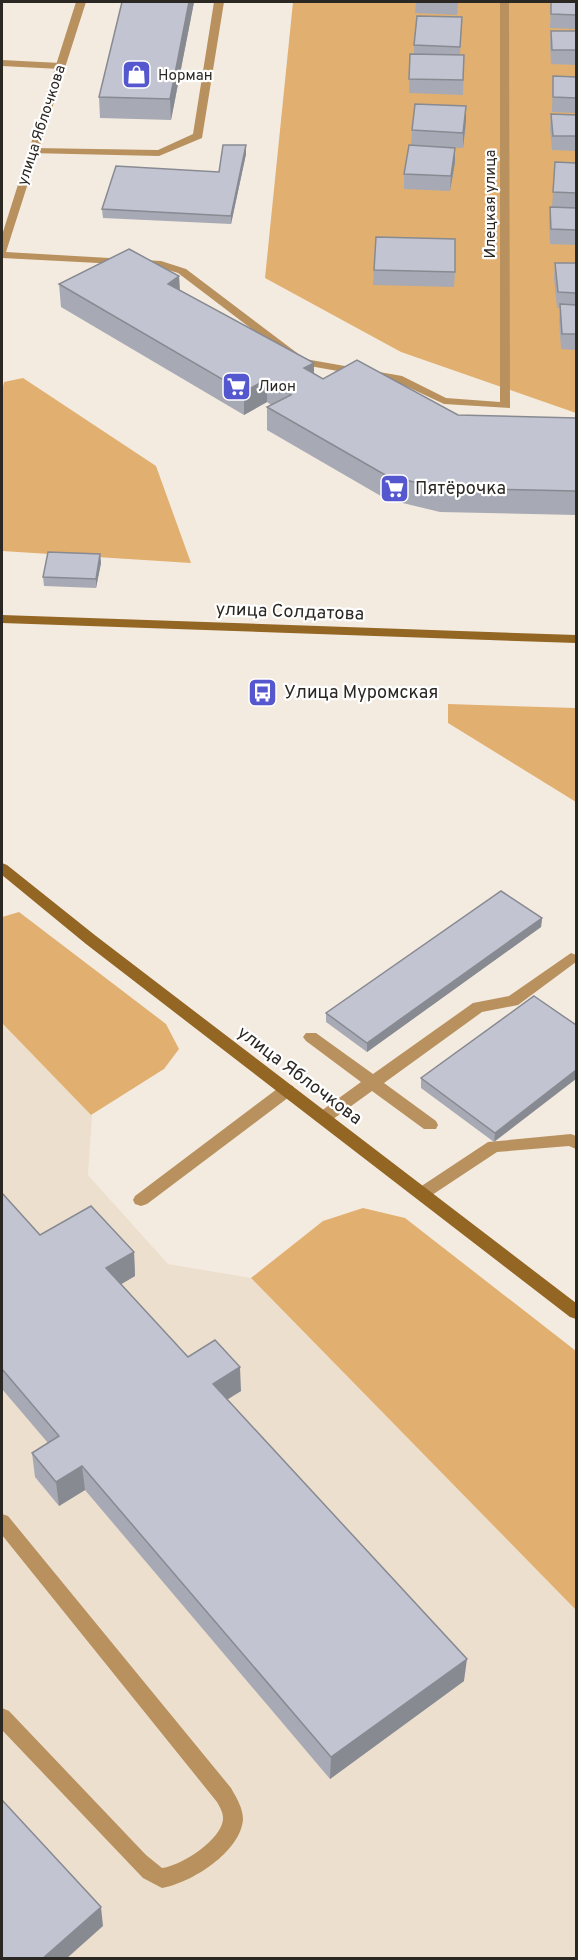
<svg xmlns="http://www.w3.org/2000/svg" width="578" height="1960" viewBox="0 0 578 1960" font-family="Overpass,sans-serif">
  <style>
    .built { fill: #eddfce }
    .green { fill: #e1b070 }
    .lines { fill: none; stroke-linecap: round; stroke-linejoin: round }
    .lane { fill: #b8915e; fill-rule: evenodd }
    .street { fill: #b8915e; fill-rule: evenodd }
    .secondary { fill: #946623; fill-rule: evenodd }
    .wall { fill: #a7a9b4 }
    .shaded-wall { fill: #888a92 }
    .building { fill: #c2c5d1; stroke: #888a92; stroke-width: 1.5 }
    .labels { text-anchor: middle; stroke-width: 4.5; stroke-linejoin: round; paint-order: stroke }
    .far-poi-label { font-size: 15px; fill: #2b2723; stroke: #fff; text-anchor: start }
    .far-street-label { font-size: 15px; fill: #2b2723; stroke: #fff }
    .poi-label { font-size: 18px; fill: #2b2723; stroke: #fff; text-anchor: start }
    .street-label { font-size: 18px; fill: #2b2723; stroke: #fff }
  </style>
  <rect width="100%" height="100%" fill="#f4ebe0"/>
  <polygon class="built" points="2,1023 92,1116 88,1175 168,1264 251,1278 576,1610 576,1958 2,1958"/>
  <g class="green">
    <polygon points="293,2 576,2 576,413 401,352 265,278"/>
    <polygon points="23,378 156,466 191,563 2,551 2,392 4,382"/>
    <polygon points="448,704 576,708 576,802 448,723"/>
    <polygon points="19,912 166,1024 179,1049 164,1069 91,1115 2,1023 2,917"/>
    <polygon points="363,1208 405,1218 576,1351 576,1610 251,1278 323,1221"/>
  </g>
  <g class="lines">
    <g class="lane">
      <polygon points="214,2 224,2 202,138 159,156 29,153 28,151 33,148 158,150 193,134"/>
      <polygon points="2,60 60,63 65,66 60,69 2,66"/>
      <polygon points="571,953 576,955 576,962 518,1005 482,1012 384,1083 436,1121 438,1125 436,1129 424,1129 372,1091 329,1122 317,1122 315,1118 317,1114 361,1082 306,1041 303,1037 306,1033 316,1033 373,1074 473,1003 509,996"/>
      <polygon points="287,1084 293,1086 295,1090 293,1094 147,1204 141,1206 135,1204 133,1200 135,1196 281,1086"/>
      <polygon points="571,1134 576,1136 576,1149 569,1146 497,1152 429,1197 423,1199 417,1197 415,1193 417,1189 488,1142"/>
      <path d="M2,1514L8,1516L231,1788C236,1797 243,1808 243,1819C241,1852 191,1883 162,1888L143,1878L2,1730V1708L9,1711L146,1855L162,1868C180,1866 216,1843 222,1824C225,1816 221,1809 217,1802L2,1535Z"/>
    </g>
    <polygon class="street" points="76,2 86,2 6,252 161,261 186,269 305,359 402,376 446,398 500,402 500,2 509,2 510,408 444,404 395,381 298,364 178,273 156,266 2,258 2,235"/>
    <g class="secondary">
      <polygon points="2,615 576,635 576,643 2,623"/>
      <polygon points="2,863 7,865 96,936 576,1303 576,1319 570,1317 86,944 2,875"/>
    </g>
  </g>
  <g class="wall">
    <polygon points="122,2 194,2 171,120 100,118 99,97"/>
    <polygon points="416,2 458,2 457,15 415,13"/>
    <polygon points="551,2 576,2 576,29 550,28"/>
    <polygon points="462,17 460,55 464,55 463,95 409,93 410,54 414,54 414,45"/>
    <polygon points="551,31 576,31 576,65 551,64 550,45"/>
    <polygon points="553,76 576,77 576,113 552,112"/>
    <polygon points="551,114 576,115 576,151 552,150 550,129"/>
    <polygon points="466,121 463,148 411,145 412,130"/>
    <polygon points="246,145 246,154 231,224 103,218 102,209 219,172"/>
    <polygon points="455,162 450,191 404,189 404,174"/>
    <polygon points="555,162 576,163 576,245 550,244 549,222 550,207 571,208 552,207"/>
    <polygon points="376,237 455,272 454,287 373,285"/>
    <polygon points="555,263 576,263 576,350 561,349 559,320 560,308 557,308 554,278"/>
    <polygon points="179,276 180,290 323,379 458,415 576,418 576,515 440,512 386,499 267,430 267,407 271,405 267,402 244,415 61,307 59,284"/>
    <polygon points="100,554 101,563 96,588 44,586 43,577"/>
    <polygon points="542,918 541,927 367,1052 326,1022 326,1013"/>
    <polygon points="534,996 494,1142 421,1088 421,1078"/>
    <polygon points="2,1193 40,1235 134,1252 135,1276 121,1284 188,1357 241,1391 227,1399 464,1681 330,1779 85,1490 59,1506 35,1477 32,1453 48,1443 2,1389"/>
  </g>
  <g class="shaded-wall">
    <polygon points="189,2 194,2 171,120 170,99"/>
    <polygon points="466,106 466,121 463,148 463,133"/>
    <polygon points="246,145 246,154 231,224 231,216"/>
    <polygon points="455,148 455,162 450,191 451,176"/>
    <polygon points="179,276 180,299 168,284"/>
    <polygon points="314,363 314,386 304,368"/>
    <polygon points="267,379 267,402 244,415 244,392"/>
    <polygon points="100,554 101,563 96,588 96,579"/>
    <polygon points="542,918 541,927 367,1052 367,1043"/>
    <polygon points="576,1070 576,1079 494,1142 495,1133"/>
    <polygon points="134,1252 135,1276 108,1292 106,1268"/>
    <polygon points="240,1367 241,1391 214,1408 213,1384"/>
    <polygon points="82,1466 85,1490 59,1506 56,1482"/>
    <polygon points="467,1659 464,1681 330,1779 331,1757"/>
    <polygon points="101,1907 103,1926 66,1959 42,1959"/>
  </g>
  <g class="building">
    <polygon points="122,2 189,2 170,99 99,97"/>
    <polygon points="551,2 576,2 576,15 551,14"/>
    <polygon points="417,16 462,17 460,47 414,45"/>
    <polygon points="551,31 576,31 576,50 552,50"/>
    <polygon points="410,54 464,55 463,80 409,79"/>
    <polygon points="553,76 576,77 576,98 553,97"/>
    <polygon points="415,104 466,106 463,133 412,130"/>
    <polygon points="551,114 576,115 576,136 553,136"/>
    <polygon points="223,145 246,145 231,216 102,209 116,166 219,172"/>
    <polygon points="409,145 455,148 451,176 404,174"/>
    <polygon points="555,162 576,163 576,193 553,192"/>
    <polygon points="550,207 576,208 576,230 551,229"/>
    <polygon points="376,237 455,239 455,272 374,270"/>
    <polygon points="129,249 179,276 168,284 314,363 304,368 323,379 357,360 458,415 576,418 576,491 441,488 387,476 267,407 291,395 267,379 244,392 59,284"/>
    <polygon points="555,263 576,263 576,293 558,292"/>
    <polygon points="560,304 576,305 576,334 562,334"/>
    <polygon points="48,552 100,554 96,579 43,577"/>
    <polygon points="501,891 542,918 367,1043 326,1013"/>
    <polygon points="534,996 576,1025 576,1070 495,1133 421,1078"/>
    <polygon points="2,1193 40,1235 91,1206 134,1252 106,1268 188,1357 215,1340 240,1367 213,1384 467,1659 331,1757 82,1466 56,1482 32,1453 59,1436 2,1369"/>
    <polygon points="2,1800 101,1907 42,1959 2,1959"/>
  </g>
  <defs>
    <symbol id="shop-square" viewBox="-11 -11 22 22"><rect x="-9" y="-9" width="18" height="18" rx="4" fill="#5457ce" stroke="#fff"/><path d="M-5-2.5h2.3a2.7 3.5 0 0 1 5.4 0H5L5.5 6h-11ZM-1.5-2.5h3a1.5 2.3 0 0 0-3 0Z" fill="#fff"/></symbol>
    <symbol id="supermarket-square" viewBox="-11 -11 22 22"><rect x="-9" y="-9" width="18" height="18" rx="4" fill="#5457ce" stroke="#fff"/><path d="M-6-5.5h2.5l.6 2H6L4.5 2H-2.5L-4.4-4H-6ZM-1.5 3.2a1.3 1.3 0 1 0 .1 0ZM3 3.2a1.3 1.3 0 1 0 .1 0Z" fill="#fff"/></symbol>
    <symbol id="bus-square" viewBox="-11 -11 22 22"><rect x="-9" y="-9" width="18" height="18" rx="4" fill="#5457ce" stroke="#fff"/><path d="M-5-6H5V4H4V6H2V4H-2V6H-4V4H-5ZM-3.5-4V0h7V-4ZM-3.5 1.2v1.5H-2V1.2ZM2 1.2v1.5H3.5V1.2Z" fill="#fff"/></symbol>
  </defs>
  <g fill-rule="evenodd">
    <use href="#shop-square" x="120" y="58" width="33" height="33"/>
    <use href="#supermarket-square" x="220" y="370" width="33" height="33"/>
    <use href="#supermarket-square" x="378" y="472" width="33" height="33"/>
    <use href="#bus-square" x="246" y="676" width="33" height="33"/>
  </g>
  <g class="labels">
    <g class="far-poi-label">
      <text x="158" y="80">Норман</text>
      <text x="258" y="391">Лион</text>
    </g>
    <g class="far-street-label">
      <text transform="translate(41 125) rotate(-72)" y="5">улица Яблочкова</text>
      <text transform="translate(490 204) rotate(-90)" y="5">Илецкая улица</text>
    </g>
    <g class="poi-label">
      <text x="415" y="494">Пятёрочка</text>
      <text x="284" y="698">Улица Муромская</text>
    </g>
    <g class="street-label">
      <text transform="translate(290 611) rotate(2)" y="6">улица Солдатова</text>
      <text transform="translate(300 1075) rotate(37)" y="6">улица Яблочкова</text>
    </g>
  </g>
  <rect width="578" height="1960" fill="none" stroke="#2b2723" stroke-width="6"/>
</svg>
